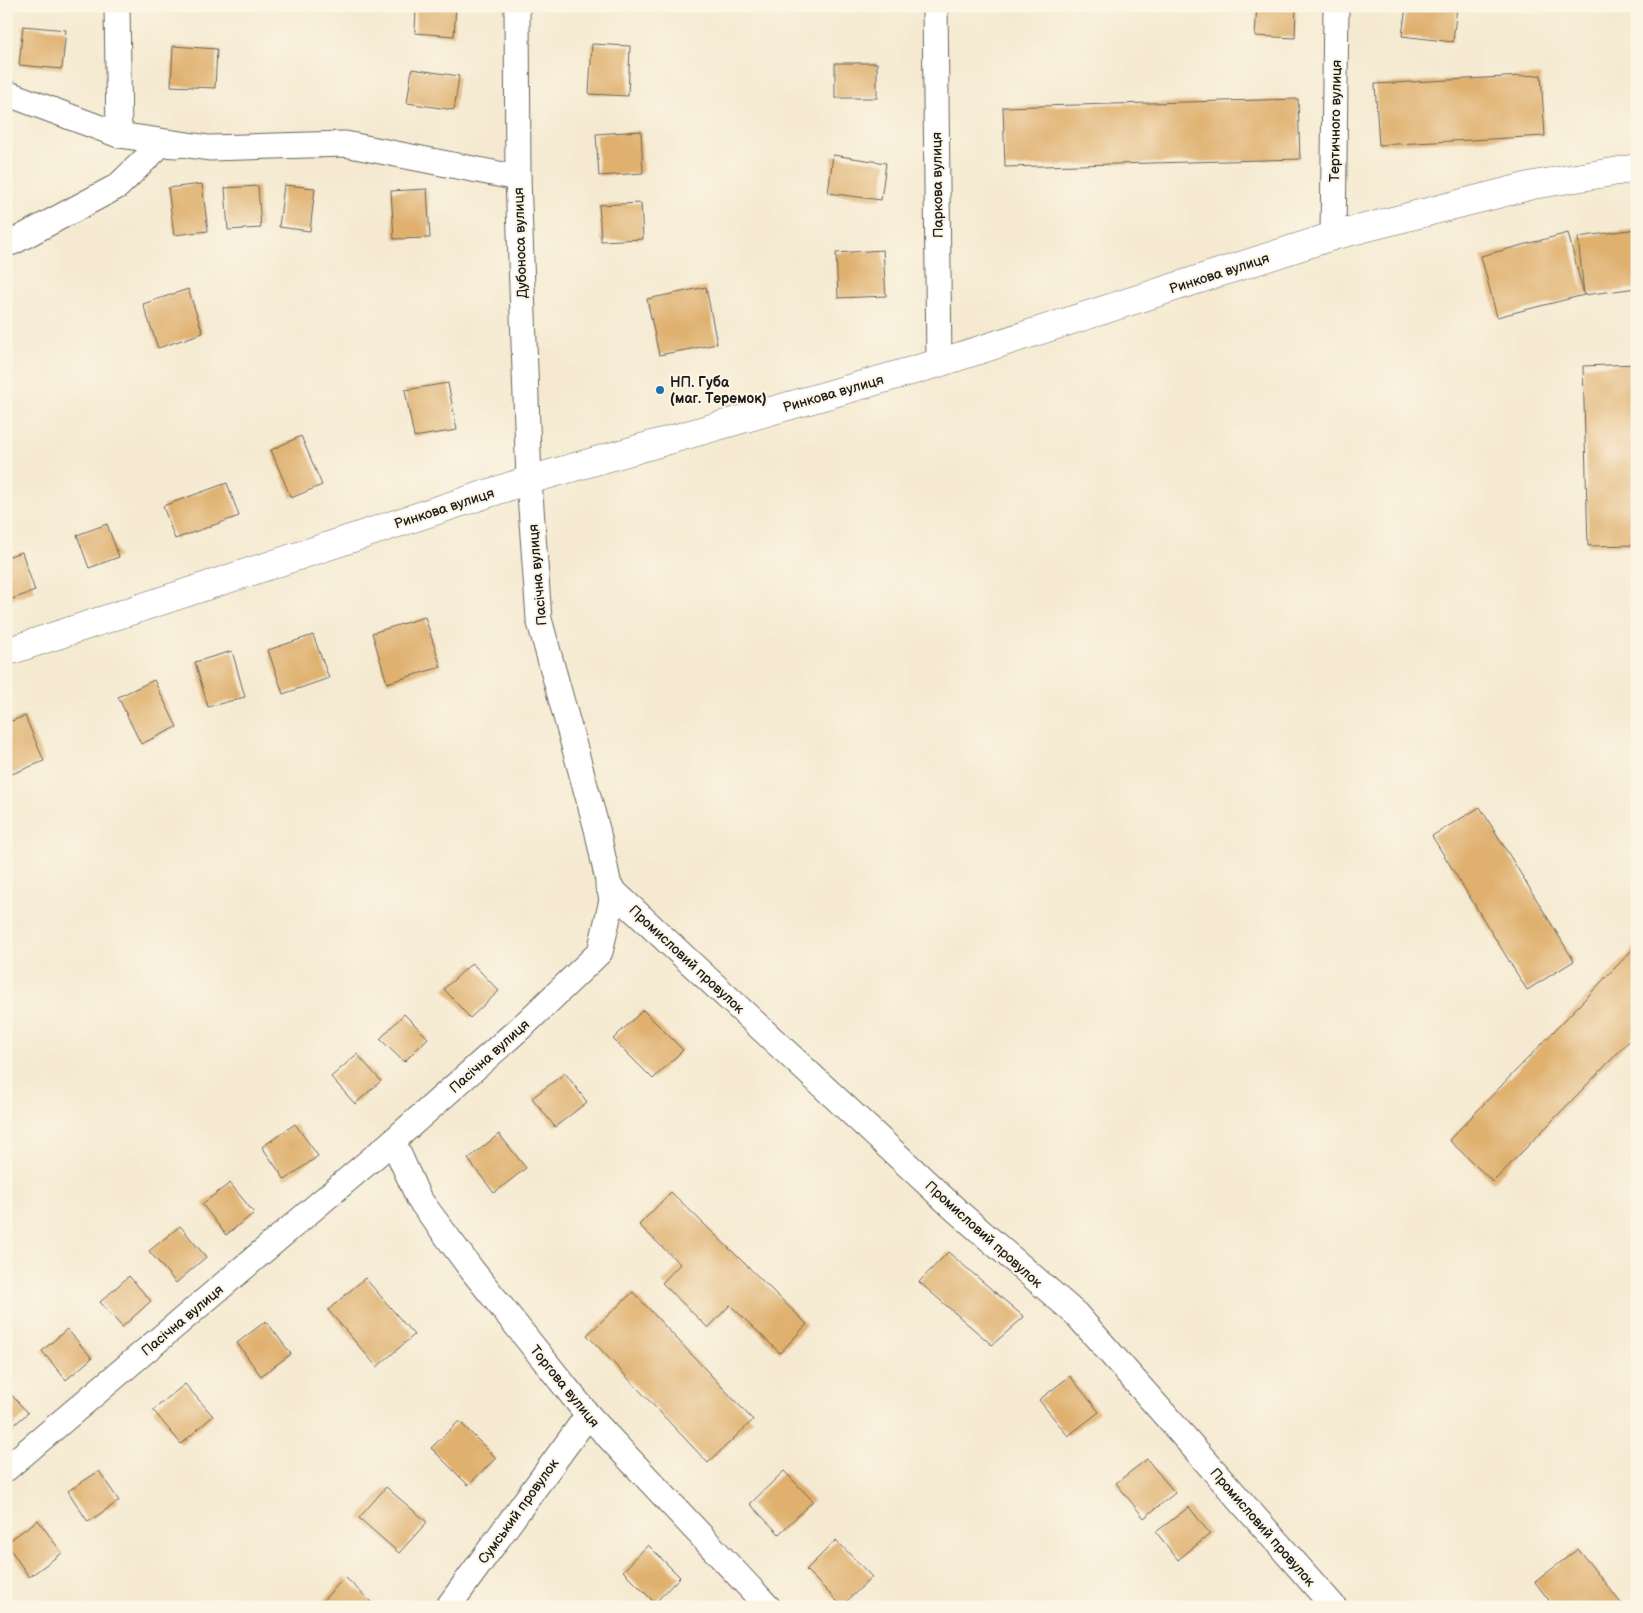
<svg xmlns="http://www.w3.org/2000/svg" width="1643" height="1613" viewBox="0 0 1643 1613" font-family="'Balsamiq Sans',sans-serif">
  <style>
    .building { fill: #dfb06e }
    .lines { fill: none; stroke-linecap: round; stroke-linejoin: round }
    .minor-casing { stroke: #68645b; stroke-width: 27 }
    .secondary-casing { stroke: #68645b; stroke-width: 29 }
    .minor { stroke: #fff; stroke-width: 25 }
    .secondary { stroke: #fff; stroke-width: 28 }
    .poi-dot { fill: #1f6fb2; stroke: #fcf5e5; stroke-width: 2 }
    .labels { text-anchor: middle; stroke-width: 4; stroke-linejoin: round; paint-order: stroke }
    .street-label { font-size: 14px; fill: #1c1c1c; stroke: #fcf5e5 }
    .poi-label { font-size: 14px; font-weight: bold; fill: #1c1c1c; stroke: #fcf5e5; text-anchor: start }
  </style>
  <rect width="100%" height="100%" fill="#fcf5e5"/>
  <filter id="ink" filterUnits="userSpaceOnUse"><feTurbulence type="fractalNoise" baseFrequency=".02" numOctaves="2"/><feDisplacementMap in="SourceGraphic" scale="10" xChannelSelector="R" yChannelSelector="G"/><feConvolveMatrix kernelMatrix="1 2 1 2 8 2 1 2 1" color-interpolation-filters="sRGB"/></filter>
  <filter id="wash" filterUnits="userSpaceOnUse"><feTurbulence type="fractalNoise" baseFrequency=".0096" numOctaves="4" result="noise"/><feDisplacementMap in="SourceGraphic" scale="20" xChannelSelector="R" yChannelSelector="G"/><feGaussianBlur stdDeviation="1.12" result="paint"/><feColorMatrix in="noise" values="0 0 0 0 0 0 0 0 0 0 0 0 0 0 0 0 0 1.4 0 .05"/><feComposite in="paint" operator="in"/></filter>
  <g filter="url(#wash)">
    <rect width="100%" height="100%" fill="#f5ead1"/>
    <g id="blocks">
      <g class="building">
        <polygon points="416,6 456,6 454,36 415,33"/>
        <polygon points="1257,6 1296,6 1295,38 1255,36"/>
        <polygon points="1406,6 1457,6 1453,42 1402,36"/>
        <polygon points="23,26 66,30 62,69 19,65"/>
        <polygon points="592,44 630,46 628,96 589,94"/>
        <polygon points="173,46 217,49 215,88 171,86"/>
        <rect x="835" y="63" width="42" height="35"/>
        <polygon points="412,69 459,76 454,110 407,103"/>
        <polygon points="1541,75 1545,136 1379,145 1375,84"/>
        <polygon points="1298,99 1300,159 1005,167 1003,107"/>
        <polygon points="641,131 643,173 599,176 596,134"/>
        <polygon points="833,155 886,163 881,200 828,193"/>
        <polygon points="202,184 208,231 174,235 168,188"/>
        <polygon points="284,185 315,188 310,231 279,227"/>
        <polygon points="258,186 261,228 228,230 225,188"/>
        <polygon points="427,189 430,238 394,239 391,191"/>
        <polygon points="641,203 643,239 601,241 599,205"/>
        <polygon points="1637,229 1637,288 1584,295 1497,317 1481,256 1568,233 1584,295 1578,237"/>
        <polygon points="883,250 886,296 838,298 836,253"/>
        <polygon points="706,287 717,344 659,355 647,299"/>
        <polygon points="188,289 203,333 158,348 143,304"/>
        <polygon points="1637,364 1637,545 1588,546 1583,366"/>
        <polygon points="448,383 457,430 414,437 405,390"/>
        <polygon points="301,436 322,485 291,498 271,450"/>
        <polygon points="227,483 239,516 175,539 163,506"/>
        <polygon points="107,524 119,557 89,568 77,535"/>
        <polygon points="22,552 35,591 6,601 6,557"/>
        <polygon points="425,617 441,667 387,683 372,633"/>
        <polygon points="313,635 329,678 283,694 268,650"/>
        <polygon points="232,651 245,697 208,707 195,662"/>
        <polygon points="154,680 177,727 141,744 118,697"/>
        <polygon points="25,716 44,761 12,774 6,760 6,723"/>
        <polygon points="1480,807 1574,961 1527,990 1432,836"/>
        <polygon points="1637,945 1637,1033 1493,1182 1449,1140"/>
        <polygon points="472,963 499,991 470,1018 444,989"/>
        <polygon points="643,1010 683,1050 653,1079 613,1039"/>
        <polygon points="404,1014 428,1038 404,1062 380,1039"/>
        <polygon points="357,1054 381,1081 355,1104 331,1077"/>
        <polygon points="565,1073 587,1102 555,1127 532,1098"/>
        <polygon points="295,1124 318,1156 285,1180 262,1147"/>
        <polygon points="499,1134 526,1168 494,1193 468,1159"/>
        <polygon points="230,1183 254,1213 226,1235 202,1204"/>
        <polygon points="671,1192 807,1324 780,1353 730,1305 708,1328 662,1283 680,1264 639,1225"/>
        <polygon points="180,1226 206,1257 176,1283 149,1251"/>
        <polygon points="948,1252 1024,1317 992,1345 919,1282"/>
        <polygon points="129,1276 151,1301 122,1327 100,1302"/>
        <polygon points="365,1278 414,1335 377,1367 328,1310"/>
        <polygon points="633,1292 753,1420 708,1463 587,1335"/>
        <polygon points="266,1321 291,1354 261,1376 237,1343"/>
        <polygon points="67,1329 92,1358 66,1380 42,1351"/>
        <polygon points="1070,1376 1099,1412 1068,1436 1039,1400"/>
        <polygon points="185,1384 213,1416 181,1444 153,1410"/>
        <polygon points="6,1389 28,1413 6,1432"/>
        <polygon points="459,1421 496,1458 468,1485 431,1448"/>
        <polygon points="1147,1459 1175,1493 1144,1518 1116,1483"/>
        <polygon points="99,1471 119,1501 88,1522 68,1491"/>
        <polygon points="784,1471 813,1501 779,1534 750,1504"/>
        <polygon points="386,1487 427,1522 399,1553 359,1518"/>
        <polygon points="1189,1507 1210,1534 1178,1560 1156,1532"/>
        <polygon points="38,1520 62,1553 29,1577 6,1543"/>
        <polygon points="836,1540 872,1577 842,1606 806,1570"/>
        <polygon points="648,1545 680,1577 655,1603 623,1571"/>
        <polygon points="1578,1549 1624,1607 1554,1607 1535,1582"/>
        <polygon points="345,1577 372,1603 368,1607 317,1607"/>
      </g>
    </g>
  </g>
  <g filter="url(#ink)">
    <use href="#blocks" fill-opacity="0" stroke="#68645b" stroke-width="1"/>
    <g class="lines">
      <defs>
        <g id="minor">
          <polyline points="117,6 119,135"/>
          <polyline points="935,6 939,363"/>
          <polyline points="6,93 119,135 209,148 345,144 518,178"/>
          <polyline points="1333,236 1336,6"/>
          <polyline points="6,244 13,242 118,186 161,144 177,145"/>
          <polyline points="608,886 957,1211 1076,1314 1334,1607"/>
          <polyline points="393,1141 419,1199 472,1270 588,1415 768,1607"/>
          <polyline points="6,1469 393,1141 528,1021 600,952 612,900 597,829 539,619 529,480 518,178 517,6"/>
          <polyline points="448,1607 588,1415"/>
        </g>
        <polyline id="secondary" points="6,652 529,480 939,363 1333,236 1533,185 1637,168"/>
      </defs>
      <use href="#minor" class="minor-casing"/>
      <use href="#secondary" class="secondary-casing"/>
      <use href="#minor" class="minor"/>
      <use href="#secondary" class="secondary"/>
    </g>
  </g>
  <circle class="poi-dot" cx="660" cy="390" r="5"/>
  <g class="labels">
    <g class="street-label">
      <text transform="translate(1335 121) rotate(-89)" y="5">Тертичного вулиця</text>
      <text transform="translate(937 185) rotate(-91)" y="5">Паркова вулиця</text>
      <text transform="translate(520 243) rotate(-92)" y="5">Дубоноса вулиця</text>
      <text transform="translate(1219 273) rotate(-18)" y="5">Ринкова вулиця</text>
      <text transform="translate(833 393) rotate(-16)" y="5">Ринкова вулиця</text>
      <text transform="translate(444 508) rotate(-18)" y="5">Ринкова вулиця</text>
      <text transform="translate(537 575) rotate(-95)" y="5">Пасічна вулиця</text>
      <text transform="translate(687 959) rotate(43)" y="5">Промисловий провулок</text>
      <text transform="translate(489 1056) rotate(-42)" y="5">Пасічна вулиця</text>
      <text transform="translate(984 1234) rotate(42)" y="5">Промисловий провулок</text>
      <text transform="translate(182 1320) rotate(-40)" y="5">Пасічна вулиця</text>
      <text transform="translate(565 1386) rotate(51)" y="5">Торгова вулиця</text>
      <text transform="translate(518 1511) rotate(-54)" y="5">Сумський провулок</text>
      <text transform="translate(1263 1527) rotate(49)" y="5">Промисловий провулок</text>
    </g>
    <g class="poi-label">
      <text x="670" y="387">НП. Губа<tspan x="670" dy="16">(маг. Теремок)</tspan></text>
    </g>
  </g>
  <rect width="1643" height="1613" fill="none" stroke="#fcf5e5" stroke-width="25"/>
</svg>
